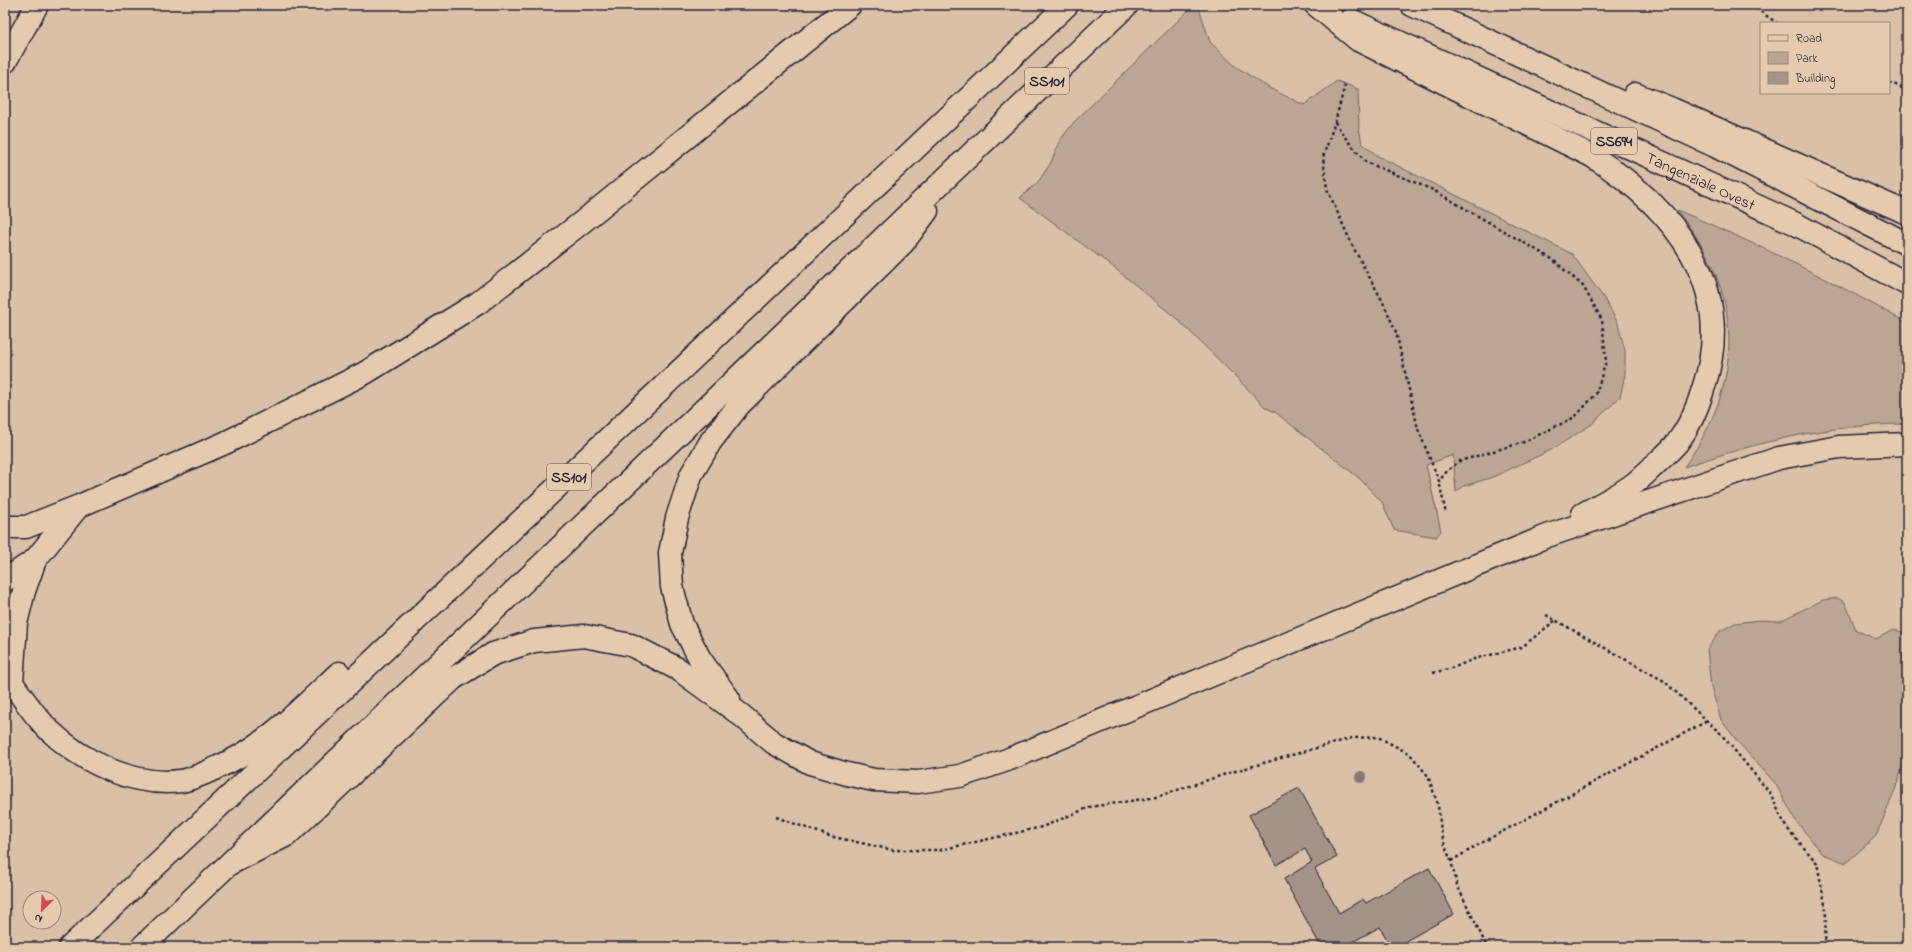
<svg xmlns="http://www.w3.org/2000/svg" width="1912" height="952" viewBox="0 0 1912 952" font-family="'Indie Flower',sans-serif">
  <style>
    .green { fill: #bba694; stroke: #6e6468 }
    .building { fill: #a69388; stroke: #22223b }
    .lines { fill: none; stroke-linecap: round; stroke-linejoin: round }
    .secondary-casing { stroke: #22223b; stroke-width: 25 }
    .trunk-casing { stroke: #22223b; stroke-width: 25 }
    .path { stroke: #22223b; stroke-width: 2.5; stroke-dasharray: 3 3; stroke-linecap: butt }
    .secondary { stroke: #e6caad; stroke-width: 22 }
    .trunk { stroke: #e6caad; stroke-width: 22 }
    .tree { fill: #867775 }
    .labels { text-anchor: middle; stroke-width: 4; stroke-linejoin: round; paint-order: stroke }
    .shield { fill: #e6caad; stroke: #5d545d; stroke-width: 1 }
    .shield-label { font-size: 15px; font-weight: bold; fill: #22223b }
    .street-label { font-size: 16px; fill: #22223b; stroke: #e6caad }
  </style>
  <rect width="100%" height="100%" fill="#dac0a6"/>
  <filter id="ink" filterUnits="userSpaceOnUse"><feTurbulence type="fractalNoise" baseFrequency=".025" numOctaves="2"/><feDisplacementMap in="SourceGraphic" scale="8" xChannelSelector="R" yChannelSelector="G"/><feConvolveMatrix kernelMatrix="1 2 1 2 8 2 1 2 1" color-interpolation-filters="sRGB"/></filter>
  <g filter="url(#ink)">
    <g class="green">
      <polygon points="1194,5 1198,5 1210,42 1235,66 1269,88 1304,105 1337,81 1358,89 1359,128 1362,143 1378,156 1572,254 1603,297 1618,323 1625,351 1625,375 1620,397 1592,424 1551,450 1493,477 1464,486 1456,492 1453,455 1426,465 1441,531 1436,537 1394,530 1382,502 1359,478 1275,412 1266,408 1232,373 1176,318 1112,266 1020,198 1038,182 1050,164 1061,139 1074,122"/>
      <path d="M1677,210C1756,243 1833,281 1907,323V424C1830,424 1757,442 1684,467C1746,381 1744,292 1677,210Z"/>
      <polygon points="1837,598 1845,602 1856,630 1876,639 1893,630 1907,633 1907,752 1894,793 1876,836 1846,863 1823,854 1796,821 1775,783 1737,741 1721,720 1711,687 1707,650 1720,631 1735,623 1759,620 1780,621 1823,600"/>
    </g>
    <polygon class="building" points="1299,788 1337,857 1315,869 1339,913 1363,899 1366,903 1429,868 1454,914 1395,947 1391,947 1380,927 1343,947 1321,947 1284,879 1312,862 1305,849 1276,865 1249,815"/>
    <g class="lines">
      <defs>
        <g id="secondary">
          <polyline points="5,527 26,527 79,506 225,443 365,373 478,303 581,223 850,5"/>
          <polyline points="5,580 35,560"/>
          <polyline points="12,683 16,623 24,591 35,560 77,508"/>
        </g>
        <g id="trunk">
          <path d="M1316,5L1358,40L1592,156C1673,208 1737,285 1704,386C1698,407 1690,426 1677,443C1672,449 1665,455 1660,460C1652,467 1644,476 1635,483C1620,495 1600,504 1583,514"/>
          <polyline points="1412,5 1715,146 1907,244"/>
          <path id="s1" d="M1351,20L1794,223L1907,284"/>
          <polyline points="5,62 37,5"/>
          <polyline points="1635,94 1672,109 1907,213"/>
          <path d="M5,672C18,692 32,713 49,730C82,762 134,787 181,781C195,779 232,761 245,753C280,731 309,701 339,673"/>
          <polyline points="729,699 700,659 682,624 672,587 670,553 677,518 691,475 711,441 739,405 903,243 927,211"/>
          <polyline points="231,863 287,835 454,678 493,654 534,641 584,636 631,645 678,669 741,715 774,743 810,763 847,774 874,780 918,782 960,776 1007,760 1547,536 1779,458 1839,447 1907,444"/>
          <polyline points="70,947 1067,5"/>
          <polyline points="142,947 1127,5"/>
        </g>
      </defs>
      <use href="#secondary" class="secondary-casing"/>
      <use href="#trunk" class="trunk-casing"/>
      <g class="path">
        <polyline points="1751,5 1777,23"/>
        <polyline points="1889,82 1907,90"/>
        <polyline points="1345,85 1335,122 1323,157 1327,189 1353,247 1383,302 1396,332 1418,429 1439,481 1446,514"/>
        <polyline points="1335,122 1347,140 1366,162 1433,190 1552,259 1583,286 1602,320 1606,361 1596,394 1575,417 1524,442 1460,461 1448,470 1439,481"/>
        <polyline points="1546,615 1664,681 1721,734 1770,793 1786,827 1817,863 1826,910 1825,947"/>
        <polyline points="1433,673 1455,667 1474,659 1522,647 1556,620"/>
        <polyline points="776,817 829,836 893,850 940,850 1042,827 1090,807 1156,797 1232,772 1352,738 1378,737 1410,754 1428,776 1438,805 1441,831 1445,846 1451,861 1457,885 1487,947"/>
        <polyline points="1451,861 1485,841 1707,721"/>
      </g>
      <use href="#secondary" class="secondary"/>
      <use href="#trunk" class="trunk"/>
    </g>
    <circle class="tree" cx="1361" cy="777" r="6"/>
  </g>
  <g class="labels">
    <g class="shield">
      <rect x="1025" y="68" width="44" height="26" rx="3"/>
      <rect x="1591" y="128" width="46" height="26" rx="3"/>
      <rect x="547" y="464" width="44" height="26" rx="3"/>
    </g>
    <g class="shield-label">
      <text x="1047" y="86">SS101</text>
      <text x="1614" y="146">SS694</text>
      <text x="569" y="482">SS101</text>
    </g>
    <g class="street-label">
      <text dy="6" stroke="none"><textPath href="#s1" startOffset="385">Tangenziale Ovest</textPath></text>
    </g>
  </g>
  <rect width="1912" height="952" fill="none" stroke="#e6caad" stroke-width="20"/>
  <rect x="10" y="10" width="1892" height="932" fill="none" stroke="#22223b" stroke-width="1.5" filter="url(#ink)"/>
  <rect x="1760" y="22" width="130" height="72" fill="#e6caad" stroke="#98877f"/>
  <rect x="1768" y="35" width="20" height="6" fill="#e6caad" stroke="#98877f"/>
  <text x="1796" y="42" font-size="12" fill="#22223b">Road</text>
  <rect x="1768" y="52" width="20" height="12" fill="#bba694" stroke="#98877f"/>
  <text x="1796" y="62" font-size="12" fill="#22223b">Park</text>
  <rect x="1768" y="72" width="20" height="12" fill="#a69388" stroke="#98877f"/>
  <text x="1796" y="82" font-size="12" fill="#22223b">Building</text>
  <g transform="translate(42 910) rotate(204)"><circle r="19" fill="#e6caad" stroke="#98877f"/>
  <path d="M0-3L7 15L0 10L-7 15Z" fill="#d1495b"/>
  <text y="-6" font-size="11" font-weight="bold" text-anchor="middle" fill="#22223b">N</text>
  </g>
</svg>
